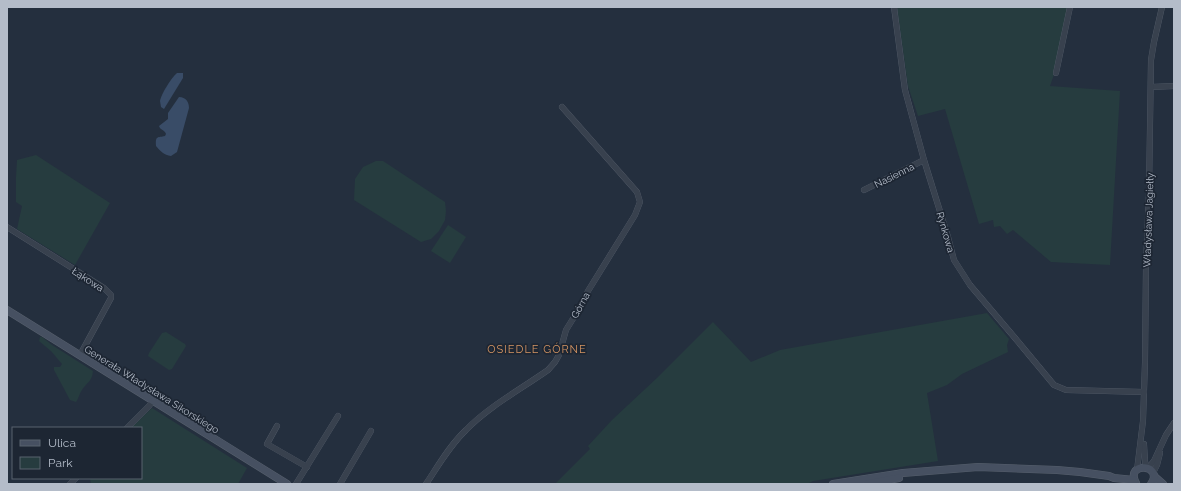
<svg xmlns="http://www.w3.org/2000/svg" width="1181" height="491" viewBox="0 0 1181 491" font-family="Raleway,sans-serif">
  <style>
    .green { fill: #263c3f }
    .water { fill: #394c67 }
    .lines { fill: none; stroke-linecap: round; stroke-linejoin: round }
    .street-casing { stroke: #565f6c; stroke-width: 6 }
    .secondary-casing { stroke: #565f6c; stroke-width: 8 }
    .street { stroke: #38414e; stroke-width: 5.5 }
    .secondary { stroke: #465061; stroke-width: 7 }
    .labels { text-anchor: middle; stroke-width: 3.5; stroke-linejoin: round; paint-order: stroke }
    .street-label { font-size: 10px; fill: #b4bcc9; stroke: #1d2633 }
    .neighbourhood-label { font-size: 11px; letter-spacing: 1px; fill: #d59563; stroke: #1d2633 }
  </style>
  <rect width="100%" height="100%" fill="#242f3e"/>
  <g class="green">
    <polygon points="897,7 1069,7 1058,63 1050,86 1120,91 1110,265 1051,262 1013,230 1007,234 1000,226 994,227 993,220 979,224 945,109 918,116 908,86"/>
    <polygon points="36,155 110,203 75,265 17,229 22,206 16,202 16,177 17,160"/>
    <polygon points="376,161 383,161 445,202 446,211 445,220 439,231 431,239 421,242 354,200 355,179 363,167"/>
    <polygon points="448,225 466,237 450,263 431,251"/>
    <polygon points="987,313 1009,339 1007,345 1008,352 962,374 947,385 927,393 938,461 813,481 807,484 555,484 590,449 588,446 612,420 658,377 713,322 751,362 780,350"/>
    <polygon points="166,332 185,344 186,346 172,369 169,370 148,356 149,353 162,333"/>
    <path d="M40,337H42L52,345L93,371C92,382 87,382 82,390C79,394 79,398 76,402L70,400L54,370V367H60L62,364L51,351L39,341Z"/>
    <polygon points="152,408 247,468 238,484 91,484 90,478 141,478 141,428 131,428"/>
  </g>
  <g class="water">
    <path d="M177,73H183V78L164,109L161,107C161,107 160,101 160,101C161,94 172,77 177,73Z"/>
    <path d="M179,97C186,97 189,102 189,108L177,152L171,156C164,155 160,151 156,146C155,135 158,138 165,136L166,134C165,130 160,130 159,126L168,119V113Z"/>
  </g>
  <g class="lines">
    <defs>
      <g id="street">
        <polyline points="894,7 905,90 924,160 948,237 954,260 970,285 1015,338 1054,385 1066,390 1144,392"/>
        <polyline points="1056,73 1070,7"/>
        <polyline points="1151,87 1174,86"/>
        <polyline points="864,190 924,160"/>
        <polyline points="7,227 104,288 111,295 111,298 80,355"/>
        <polyline points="277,426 267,444 307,467"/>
        <polyline points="127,428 149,406 153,401"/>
        <polyline points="1144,444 1145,461 1146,467"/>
        <polyline points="1148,468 1154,461 1166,435 1174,423"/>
        <polyline points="1137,470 1143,421 1145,362 1146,266 1149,192 1151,60 1154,42 1162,7"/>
        <polyline points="1153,473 1157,465 1160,453"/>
        <polyline points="70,484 76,478"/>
        <polyline points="296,484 338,416"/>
        <polyline points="340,484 371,431"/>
        <path d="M426,484C438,466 450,445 466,430C488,407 521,389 548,370L555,362L559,355L566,330L579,309L588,291L635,215L640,202L637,192L562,107"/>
      </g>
      <g id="secondary">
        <polyline points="7,310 287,484"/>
        <polyline points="1154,476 1163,484"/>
        <path d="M1136,483C1124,461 1165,464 1151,484"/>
        <polyline points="833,484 903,473 978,467 1057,470 1080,472 1109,476 1114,478 1134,480"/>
        <polyline points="867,484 899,478"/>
      </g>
    </defs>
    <use href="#street" class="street-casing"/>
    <use href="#secondary" class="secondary-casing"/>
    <use href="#street" class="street"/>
    <use href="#secondary" class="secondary"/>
  </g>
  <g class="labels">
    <g class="street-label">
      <text transform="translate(894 175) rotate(-27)" y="4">Nasienna</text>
      <text transform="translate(1148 220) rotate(-88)" y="4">Władysława Jagiełły</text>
      <text transform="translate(946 232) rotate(74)" y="4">Rynkowa</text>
      <text transform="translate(88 279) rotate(33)" y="4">Łąkowa</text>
      <text transform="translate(580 305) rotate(-61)" y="4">Górna</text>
      <text transform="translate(152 389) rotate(32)" y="4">Generała Władysława Sikorskiego</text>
    </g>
    <g class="neighbourhood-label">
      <text x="537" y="353">OSIEDLE GÓRNE</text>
    </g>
  </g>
  <rect width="1181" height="491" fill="none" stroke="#b4bcc9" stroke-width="16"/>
  <rect x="12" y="427" width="130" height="52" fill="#1d2633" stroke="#59626f"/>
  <rect x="20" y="440" width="20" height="6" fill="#465061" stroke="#59626f"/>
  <text x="48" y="447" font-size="12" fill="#b4bcc9">Ulica</text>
  <rect x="20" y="457" width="20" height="12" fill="#263c3f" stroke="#59626f"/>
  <text x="48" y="467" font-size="12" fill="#b4bcc9">Park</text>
</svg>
